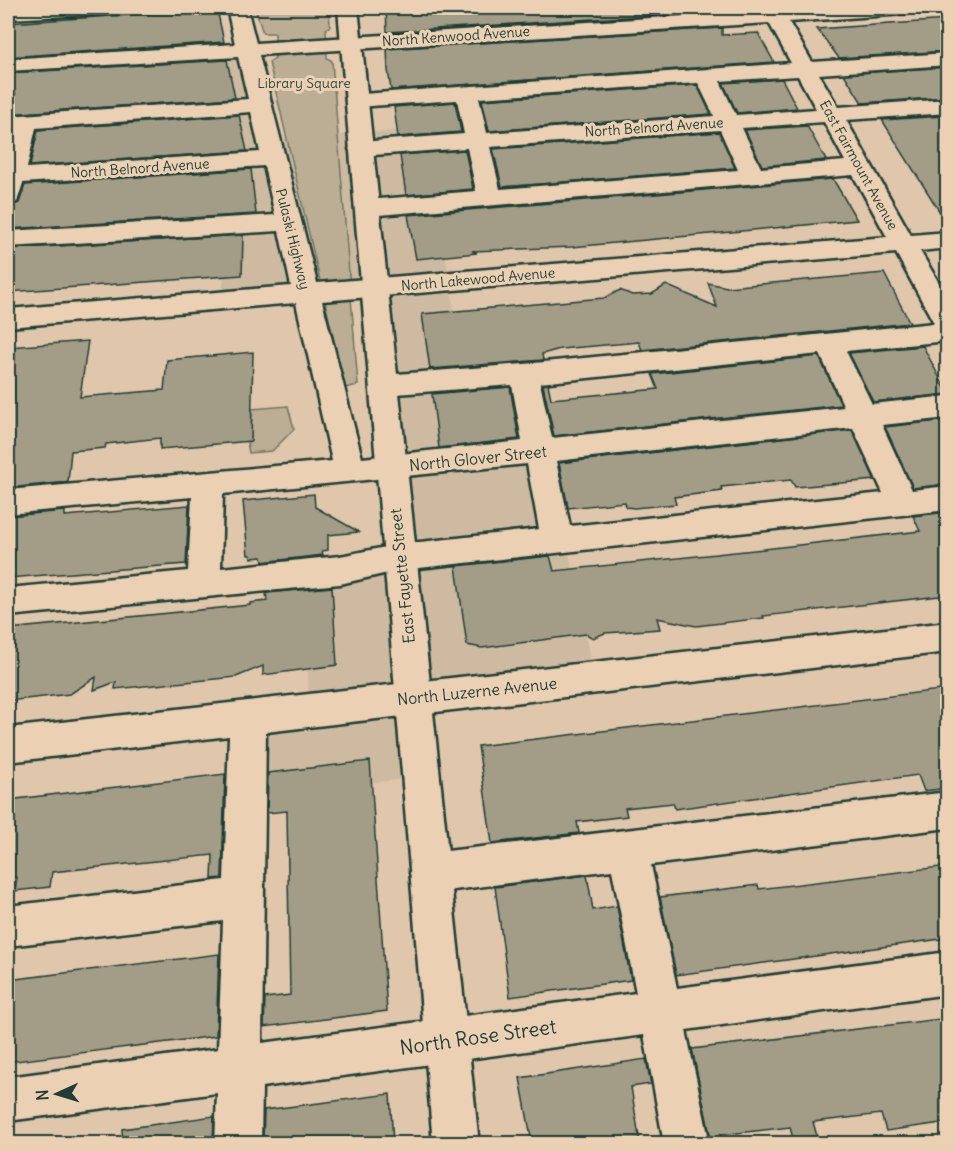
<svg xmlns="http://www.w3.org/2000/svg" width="955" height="1151" viewBox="0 0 955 1151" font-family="Delius,sans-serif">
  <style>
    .built { fill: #cebaa1 }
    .green { fill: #bcae95; stroke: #6e7664; stroke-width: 1.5 }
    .building { fill: #a39d87; stroke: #1f3d34; stroke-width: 1.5 }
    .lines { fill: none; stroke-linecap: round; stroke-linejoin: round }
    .minor-casing { stroke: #1f3d34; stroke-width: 5 }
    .major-casing { stroke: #1f3d34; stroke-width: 5 }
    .minor { fill: #ecd0b3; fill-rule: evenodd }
    .major { fill: #ecd0b3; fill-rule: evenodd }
    .labels { text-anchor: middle; stroke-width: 6; stroke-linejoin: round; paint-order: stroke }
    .far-street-label { font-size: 14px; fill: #1f3d34; stroke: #ecd0b3 }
    .far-park-label { font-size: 14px; fill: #2f483e; stroke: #ecd0b3 }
    .street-label { font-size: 16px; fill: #1f3d34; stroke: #ecd0b3 }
    .near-street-label { font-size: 20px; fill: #1f3d34; stroke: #ecd0b3 }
  </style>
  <rect width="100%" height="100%" fill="#e0c7ac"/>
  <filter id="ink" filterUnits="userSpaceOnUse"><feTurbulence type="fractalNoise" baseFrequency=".0167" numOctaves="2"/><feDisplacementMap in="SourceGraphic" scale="12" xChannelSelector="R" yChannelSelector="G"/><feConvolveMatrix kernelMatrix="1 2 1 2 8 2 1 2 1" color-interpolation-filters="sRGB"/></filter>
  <g filter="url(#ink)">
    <polygon class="built" points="245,48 267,140 473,125 493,196 437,201 464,375 522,370 566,539 595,679 416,704 424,777 247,796 248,719 309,713 305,572 396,563 374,469 373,290 222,302 228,211 76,217 84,171 139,166 145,113 211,108 215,50"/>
    <g class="green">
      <polygon points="255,8 329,8 330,26 326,29 327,58 332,61 358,385 345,388 269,62 275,58 275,33 263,33"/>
      <polygon points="288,406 294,429 272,451 249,453 247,442 251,441 252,409"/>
    </g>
    <g class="building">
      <polygon points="386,8 721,8 721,11 387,32"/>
      <polygon points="217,9 224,42 8,57 8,23"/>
      <polygon points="948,20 948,51 839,58 817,29"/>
      <polygon points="722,28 722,35 758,33 774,62 391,90 388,70 387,49"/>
      <polygon points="227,60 235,98 8,114 8,73"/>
      <polygon points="948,67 948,97 862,103 844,74"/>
      <polygon points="782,79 797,108 737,113 723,83"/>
      <polygon points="697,85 711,114 489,131 482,100"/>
      <polygon points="455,102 461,132 398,137 394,107"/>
      <polygon points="239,115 247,151 30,166 38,130"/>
      <polygon points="944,116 948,120 948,225 882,120"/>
      <polygon points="807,126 826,160 762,166 745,130"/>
      <polygon points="719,132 735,168 502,187 493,149"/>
      <polygon points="465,150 473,189 406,195 400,155"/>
      <polygon points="251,169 256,214 8,229 12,205 19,203 25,185"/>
      <polygon points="833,179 857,220 572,247 472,251 477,253 416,259 408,215"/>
      <polygon points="243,235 242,275 8,292 8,249"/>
      <polygon points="884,273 910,323 642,350 639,342 560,349 542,354 543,360 430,369 422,314 604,298 620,290 632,295 652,294 666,285 717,307 708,283 727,287"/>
      <polygon points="88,341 80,397 164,390 167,360 253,352 251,441 160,449 160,438 106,444 105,448 71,451 68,482 8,488 8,347"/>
      <polygon points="923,346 948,394 873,402 849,353"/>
      <polygon points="819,356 841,405 554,436 543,385 548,384 551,399 658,389 652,374"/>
      <polygon points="510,387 519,439 439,448 432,394"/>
      <polygon points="948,420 948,484 913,488 885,427"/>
      <polygon points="852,430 875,480 795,487 791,480 721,487 722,491 674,497 676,504 634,508 626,507 625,502 568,508 559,463"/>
      <polygon points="314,494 315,507 359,532 328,535 328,550 322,551 323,555 263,562 262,557 251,558 251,555 248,555 243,501"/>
      <polygon points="189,505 186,564 8,578 8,516 65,511 65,516"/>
      <polygon points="948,512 948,595 763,616 764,618 696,626 657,618 660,629 605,633 593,638 586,634 482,648 467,645 456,566 550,556 554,571 764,549 920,531 913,516"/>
      <polygon points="332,587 337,665 263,675 263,666 236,677 115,689 116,682 94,690 96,677 70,694 8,701 8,629 250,605 250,603 267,601 266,593"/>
      <polygon points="948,689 948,788 924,791 918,775 675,809 673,803 625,808 627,816 577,822 579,833 492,843 478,746"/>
      <polygon points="370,761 387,1011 264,1027 265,998 290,995 287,811 267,813 268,773"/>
      <polygon points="225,774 222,878 212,879 213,855 52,872 50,887 15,891 17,877 8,878 8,800"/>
      <polygon points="948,866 948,938 676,975 660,897 758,885 759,889"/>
      <polygon points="587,875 593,910 617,906 631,980 510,997 495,887"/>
      <polygon points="219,954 216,1036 8,1062 8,980"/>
      <polygon points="948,1018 948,1122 886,1131 881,1114 813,1122 817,1136 793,1139 790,1127 720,1135 721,1139 711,1140 692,1049"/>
      <polygon points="646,1059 651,1084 631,1087 640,1143 532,1143 520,1078"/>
      <polygon points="390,1094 393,1143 297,1143 297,1137 263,1141 264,1110"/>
      <polygon points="214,1116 213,1143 123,1143 122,1129"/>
    </g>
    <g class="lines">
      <defs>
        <g id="minor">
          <polygon points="8,8 113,8 110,12 103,14 8,19"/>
          <path d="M227,8H247L256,43L762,11L761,8L782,10L915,8L912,12L905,14L789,22L812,62L948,53V65L819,74L838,107L948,99V113L846,120L911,235L948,232V248L920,251L948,298V341L846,351L872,404L948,396V418L882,425L912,490L948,486V510L401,570L340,584L8,616V588L188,571L192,497L8,514V490L332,461L296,303L8,327V309L291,286L279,231L8,247V231L275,215L264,166L23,183L17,202L8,204V150L13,130H8V116L248,99L238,57L8,71V59L235,44ZM769,23L791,63L349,95L346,100L349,105L357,107L457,100L464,134L361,142L353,144L349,149L353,154L361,156L467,148L476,191L367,200L358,203L355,208L358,213L367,216L853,175L887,237L317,283L259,55ZM798,76L816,109L736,115L720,81ZM698,83L714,116L487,133L479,98ZM251,112L260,152L27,168L36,128ZM824,122L845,161L761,168L742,128ZM720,130L738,170L500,189L490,147ZM896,253L934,323L524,364L384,375L374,378L370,385L374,392L384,395L512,385L522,441L362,458L322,301ZM820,354L844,407L552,438L540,383ZM853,428L883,493L570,526L556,461ZM527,464L539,529L401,544L340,556L221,568L223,494Z"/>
          <polygon points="948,622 948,652 266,732 262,1043 636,993 612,870 430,893 416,887 410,873 416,859 430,853 948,792 948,828 651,865 677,988 948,952 948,994 686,1030 710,1144 664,1144 644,1035 262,1087 261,1144 215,1144 217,1093 8,1121 8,1077 218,1049 223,921 8,946 8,906 224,880 229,736 8,762 8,728"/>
        </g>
        <polygon id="major" points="338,8 358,8 479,1144 433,1144"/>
      </defs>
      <use href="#minor" class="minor-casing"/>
      <use href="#major" class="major-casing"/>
      <use href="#minor" class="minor"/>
      <use href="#major" class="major"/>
    </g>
  </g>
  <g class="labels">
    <g class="far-street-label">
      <text transform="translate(456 36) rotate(-4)" y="5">North Kenwood Avenue</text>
      <text transform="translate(654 127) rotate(-4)" y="5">North Belnord Avenue</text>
      <text transform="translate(859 165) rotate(61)" y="5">East Fairmount Avenue</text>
      <text transform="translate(140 168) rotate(-4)" y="5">North Belnord Avenue</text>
      <text transform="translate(293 239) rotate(76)" y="5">Pulaski Highway</text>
      <text transform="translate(478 279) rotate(-5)" y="5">North Lakewood Avenue</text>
    </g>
    <g class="far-park-label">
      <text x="304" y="88">Library Square</text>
    </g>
    <g class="street-label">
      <text transform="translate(478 458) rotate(-6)" y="6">North Glover Street</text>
      <text transform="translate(402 576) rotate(-96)" y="6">East Fayette Street</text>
      <text transform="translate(477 691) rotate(-6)" y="6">North Luzerne Avenue</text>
    </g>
    <g class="near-street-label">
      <text transform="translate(478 1037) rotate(-8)" y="7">North Rose Street</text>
    </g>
  </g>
  <rect width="955" height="1151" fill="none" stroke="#ecd0b3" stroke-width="30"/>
  <rect x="15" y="15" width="925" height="1121" fill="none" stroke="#1f3d34" stroke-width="2" filter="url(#ink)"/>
  <g transform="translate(57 1094) rotate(266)" stroke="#ecd0b3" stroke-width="4.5" paint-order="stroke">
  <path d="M0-4.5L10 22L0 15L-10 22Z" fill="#1f3d34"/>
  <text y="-9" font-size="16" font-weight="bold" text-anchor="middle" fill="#1f3d34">N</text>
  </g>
</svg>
